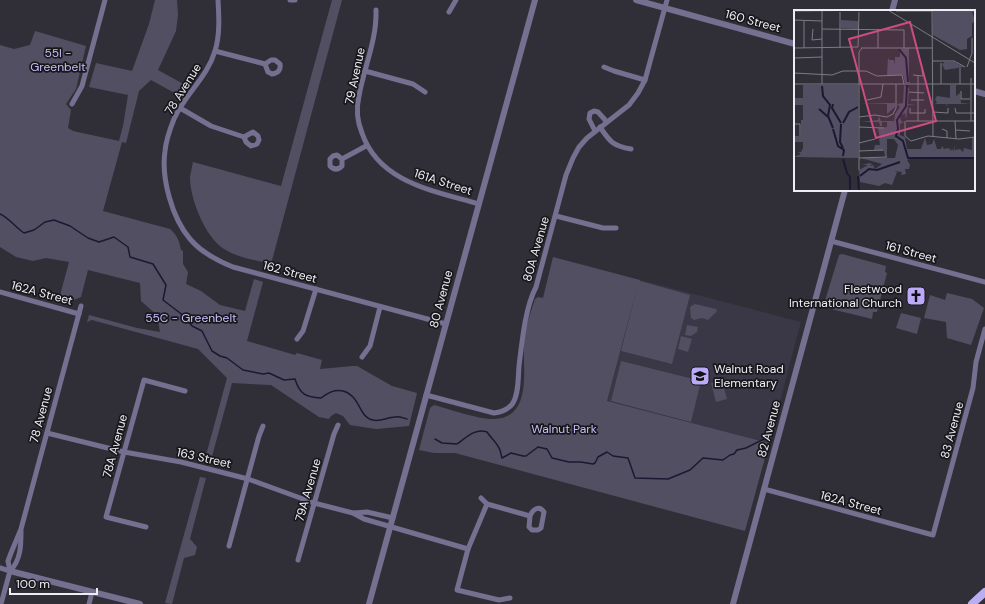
<svg xmlns="http://www.w3.org/2000/svg" width="985" height="604" viewBox="0 0 985 604" font-family="'DM Sans',sans-serif">
  <style>
    .built { fill: #3a3746 }
    .green { fill: #534f63 }
    .lines { fill: none; stroke-linecap: round; stroke-linejoin: round }
    .stream { stroke: #1e1733; stroke-width: 1.5 }
    .minor { stroke: #756f90; stroke-width: 5 }
    .tertiary { stroke: #756f90; stroke-width: 6 }
    .primary { stroke: #baadf1; stroke-width: 8 }
    .labels { text-anchor: middle; stroke-width: 3.5; stroke-linejoin: round; paint-order: stroke }
    .street-label { font-size: 12px; fill: #eeedf4; stroke: #18181c }
    .park-label { font-size: 12px; fill: #c8bdfa; stroke: #18181c }
    .poi-label { font-size: 12px; fill: #eeedf4; stroke: #18181c; text-anchor: end }
    .inset-river { fill: none; stroke: #1e1733; stroke-width: 2 }
    .inset-road { fill: none; stroke: #7c7b83; stroke-width: 1 }
    .view { fill: #cd4d81; fill-opacity: 0.15; stroke: #cd4d81; stroke-width: 2 }
    .inset-edge { fill: none; stroke: #eeedf4; stroke-width: 2 }
  </style>
  <rect width="100%" height="100%" fill="#302f38"/>
  <polygon class="built" points="640,280 801,322 769,443 607,401 637,287"/>
  <g class="green">
    <path d="M155,0H177L178,15L176,31L158,70L187,86L180,96L151,80L139,91L126,143L122,142L103,211L170,229C177,235 179,240 181,250L183,251V264L188,272L186,284L201,291L220,305L245,311L254,279L263,282L247,341L295,355L297,353L322,360L320,369L353,366H357L392,386L417,393L409,426L376,429L350,425L343,416L336,413L331,416L329,419L319,417L271,385L232,383L211,460L205,459L227,378L198,349L92,320L89,321L87,323L89,315L137,328L160,332L157,315L141,301L140,283L88,270L81,297L74,300L71,303L59,299L69,262L46,258L33,261L16,257L0,247V45L14,49L30,45L35,31L86,46L76,89L66,104L71,110L68,128L73,131L119,141L123,126L128,95L89,87L96,63L132,71L149,24Z"/>
    <path d="M332,0H342L271,264C256,260 238,258 224,249C205,237 190,199 190,177C191,172 192,166 193,162L281,186Z"/>
    <polygon points="842,254 886,266 885,272 887,273 877,312 873,312 872,319 823,307 839,255"/>
    <path d="M553,257L640,280V281L690,295L672,364L621,351L638,284L607,401L769,443L745,531L455,453H434L419,450L430,408L434,405C449,409 480,420 494,419C534,418 522,366 524,340C525,327 531,312 535,299L538,297L543,298Z"/>
    <polygon points="947,293 972,299 984,308 971,345 947,338 946,322 924,318 930,295 945,300"/>
    <polygon points="695,304 716,309 717,311 708,320 702,318 694,320 691,318 690,307"/>
    <polygon points="901,313 921,318 917,334 896,328"/>
    <polygon points="687,325 698,327 697,332 691,336 685,335"/>
    <polygon points="681,336 692,339 688,352 678,349"/>
    <polygon points="621,361 701,381 691,422 611,401"/>
    <polygon points="722,380 727,399 716,402 711,383"/>
    <polygon points="200,477 206,478 190,539 197,547 195,555 184,558 172,604 165,603"/>
  </g>
  <g class="lines">
    <g class="stream">
      <path d="M0,214C9,218 15,227 24,233L34,230L45,222L54,220L70,226L88,238L99,242L114,237L128,247L130,257L153,264L166,285L163,300L184,316L192,326L202,331L212,351L220,356L227,358L243,370L263,374L269,373L284,380L295,379C300,395 306,397 321,398C328,393 334,389 343,391C361,396 358,417 373,420C380,422 388,417 395,417C399,416 403,418 407,419"/>
      <path d="M435,439L442,443L457,444C467,437 475,428 487,432C491,438 496,442 499,448C501,451 501,455 502,458L511,453L523,456H526L538,447L547,449L552,458L569,462H581L593,464L595,463L598,457L607,452L613,456L628,458L635,478L668,479L690,470L703,458L723,460L730,455L734,454L737,450L746,448L764,439"/>
    </g>
    <g class="minor">
      <path d="M218,0C219,17 220,35 215,51C207,78 185,94 174,119C170,129 166,140 165,151C161,178 172,218 190,239C201,252 218,261 233,267L446,324"/>
      <polyline points="290,0 295,0"/>
      <path d="M376,10C377,40 364,67 359,96C356,109 357,121 362,133C379,183 435,191 479,204"/>
      <polyline points="449,12 456,0"/>
      <path d="M215,51L265,64L268,72L272,74C278,73 281,70 280,64L275,60H271L265,64"/>
      <polyline points="604,67 614,71 645,80"/>
      <polyline points="365,71 413,84 425,92"/>
      <polyline points="72,104 82,86 105,0"/>
      <polyline points="180,108 211,126 244,137"/>
      <path d="M600,127C610,142 613,146 631,149"/>
      <polyline points="595,131 589,119 590,113 594,111 598,112 607,122"/>
      <polygon points="253,132 258,136 259,140 257,144 251,146 246,142 244,137"/>
      <path d="M342,159V166C338,170 334,170 330,166V159L333,156L337,155L342,159L366,146"/>
      <polyline points="556,216 603,228 616,228"/>
      <polyline points="831,241 985,282"/>
      <polyline points="0,292 79,314"/>
      <polyline points="297,339 303,331 316,289"/>
      <polyline points="362,357 370,346 380,307"/>
      <path d="M426,395L494,413C502,412 509,409 513,403C519,393 518,377 519,366C522,342 525,308 536,287L566,175L573,158L579,147L587,138L629,105L638,93L645,80L667,0"/>
      <polyline points="47,433 124,452 181,462 248,479 314,503 353,513 364,519 468,549"/>
      <polyline points="764,489 933,535 973,388 976,362 985,329"/>
      <path d="M481,498L487,504L530,516L529,527L532,530H538L541,528L544,512C539,505 533,509 530,516"/>
      <polyline points="487,504 468,549 457,590 499,600 510,598"/>
      <polyline points="354,513 367,512 393,518"/>
      <polyline points="146,527 106,517 144,380 185,391"/>
      <polyline points="229,546 259,436 263,426"/>
      <polyline points="298,560 334,434 338,425"/>
      <polyline points="0,568 10,571"/>
      <path d="M10,571C21,560 21,545 21,531"/>
      <polyline points="1,604 10,571 8,561 11,553 21,529 81,306"/>
      <polyline points="89,604 92,592"/>
    </g>
    <g class="tertiary">
      <polyline points="636,0 795,44"/>
      <polyline points="892,11 895,0"/>
      <polyline points="974,91 985,94"/>
      <polyline points="10,571 140,604"/>
      <polyline points="369,604 535,0"/>
      <polyline points="733,604 845,190"/>
    </g>
    <polyline class="primary" points="972,604 985,592"/>
  </g>
  <defs>
    <symbol id="church-square" viewBox="-11 -11 22 22"><rect x="-9" y="-9" width="18" height="18" rx="4" fill="#baaaf7" stroke="#18181c"/><path d="M-1.2-6h2.4v3.5h3.3v2.4h-3.3V6h-2.4V-.1h-3.3v-2.4h3.3Z" fill="#111"/></symbol>
    <symbol id="school-square" viewBox="-11 -11 22 22"><rect x="-9" y="-9" width="18" height="18" rx="4" fill="#baaaf7" stroke="#18181c"/><path d="M0-5L7-2L0 1L-7-2ZM-4 1L0 2.5L4 1V4Q0 6-4 4Z" fill="#111"/></symbol>
  </defs>
  <g fill-rule="evenodd">
    <use href="#church-square" x="905" y="285" width="22" height="22"/>
    <use href="#school-square" x="689" y="365" width="22" height="22"/>
  </g>
  <g class="labels">
    <g class="street-label">
      <text transform="translate(753 21) rotate(15)" y="4">160 Street</text>
      <text transform="translate(355 76) rotate(-78)" y="4">79 Avenue</text>
      <text transform="translate(183 89) rotate(-58)" y="4">78 Avenue</text>
      <text transform="translate(443 182) rotate(18)" y="4">161A Street</text>
      <text transform="translate(536 249) rotate(-74)" y="4">80A Avenue</text>
      <text transform="translate(911 252) rotate(15)" y="4">161 Street</text>
      <text transform="translate(290 272) rotate(15)" y="4">162 Street</text>
      <text transform="translate(42 293) rotate(15)" y="4">162A Street</text>
      <text transform="translate(441 299) rotate(-75)" y="4">80 Avenue</text>
      <text transform="translate(41 415) rotate(-75)" y="4">78 Avenue</text>
      <text transform="translate(769 429) rotate(-75)" y="4">82 Avenue</text>
      <text transform="translate(952 430) rotate(-75)" y="4">83 Avenue</text>
      <text transform="translate(115 446) rotate(-75)" y="4">78A Avenue</text>
      <text transform="translate(204 458) rotate(13)" y="4">163 Street</text>
      <text transform="translate(308 490) rotate(-74)" y="4">79A Avenue</text>
      <text transform="translate(851 503) rotate(15)" y="4">162A Street</text>
    </g>
    <g class="park-label">
      <text x="58" y="57">55I -<tspan x="58" dy="14">Greenbelt</tspan></text>
      <text x="191" y="322">55C - Greenbelt</text>
      <text x="564" y="433">Walnut Park</text>
    </g>
    <g class="poi-label">
      <text x="902" y="293">Fleetwood<tspan x="902" dy="14">International Church</tspan></text>
      <text x="714" y="373" text-anchor="start">Walnut Road<tspan x="714" dy="14">Elementary</tspan></text>
    </g>
  </g>
  <g transform="translate(794 10)">
    <rect width="181" height="181" fill="#302f38"/>
    <path d="M178,2L181,10L178,14V26L173,29V39L166,40L139,25V2ZM47,10L64,11V19L47,18ZM115,38V70L116,73H111L109,65H93L94,47L95,50H100L101,56V47H106V39ZM151,52H160L170,57L151,60L148,54ZM9,75H64V148L0,147L7,144L4,142H7L9,138V132H0V126H7V110H9V95H0V88H9ZM110,75L115,78L114,94H122L114,95L112,110L111,103L106,106L107,111L110,112L106,114V125L111,127L113,139H127L131,128L133,135L138,134L140,129L143,139H147L148,136L150,139L155,138L157,141L158,139L160,141L161,135V140L166,139L169,142L170,138L178,140V128H181V148H118L113,150L116,155L115,159H111L112,164L107,165L108,162L100,161L103,162L98,175L91,173L85,176L66,172L65,160L74,155H68L76,153L78,154L75,156L79,155L81,159L88,154L67,148H101L104,135L100,129H93V147H91L90,141L80,140L81,135H86L85,129H83H86L84,118L93,117V112H88V116H86L85,112H66L84,110L85,106L87,111H100L101,104L106,97L103,94L109,93ZM156,75H162V86L166,83L167,93L176,94H153L154,97L152,94H140L143,93L141,89L143,86L156,88ZM66,93H101V97L93,104V94Z" fill="#534f63"/>
    <path class="inset-river" d="M105,39L112,48L114,72M113,75L112,96L103,110L104,119L102,126L109,131L114,148H181M28,76L29,86L36,95L34,106L39,118M39,94L38,98L47,113M25,99L34,107M49,113L55,102L64,97M47,114L46,132L49,138M39,119L44,136L50,140L49,146M49,149L53,163M53,163L56,167V181M64,166L65,181M66,166L75,159L83,160L106,152"/>
    <path class="inset-road" d="M28,0V74M94,0L181,53M138,0L139,126M0,1L90,0M102,1H181M46,2V38M0,10L28,11M19,19L18,30L28,29M28,19L110,20V38M84,19V38M0,38L64,37L65,2M10,38V11M67,38H138M1,48L28,47M138,51H160L171,57M147,53V74M173,57L178,43V28M166,58V74M0,63L38,65L49,61H72L83,66L108,65L110,74M119,65L129,66L128,60M177,68V111M0,74H181M167,81V89H176M115,82L130,83M87,87L89,74M73,90L87,87M117,90H130M116,98V103H131V99M161,98L162,103H181M139,102L154,103V98M65,107L81,105L93,107L99,104L102,98V74M111,111V126L117,131L134,126L165,129L181,127M112,111H181M124,111V66M161,111L162,129M0,114H6V126M65,117L90,118M148,119L153,121V128M162,120L176,121M65,133L81,129M65,141L89,140M65,148L93,147M65,160V42L68,38"/>
    <path class="view" d="M116,12L142,111L82,128L55,29Z"/>
    <rect width="181" height="181" class="inset-edge"/>
  </g>
  <path d="M10 588v6h87v-6" fill="none" stroke="#eeedf4" stroke-width="2"/>
  <text x="16" y="588" font-size="12" fill="#eeedf4" stroke="#18181c" stroke-width="3" paint-order="stroke">100 m</text>
</svg>
